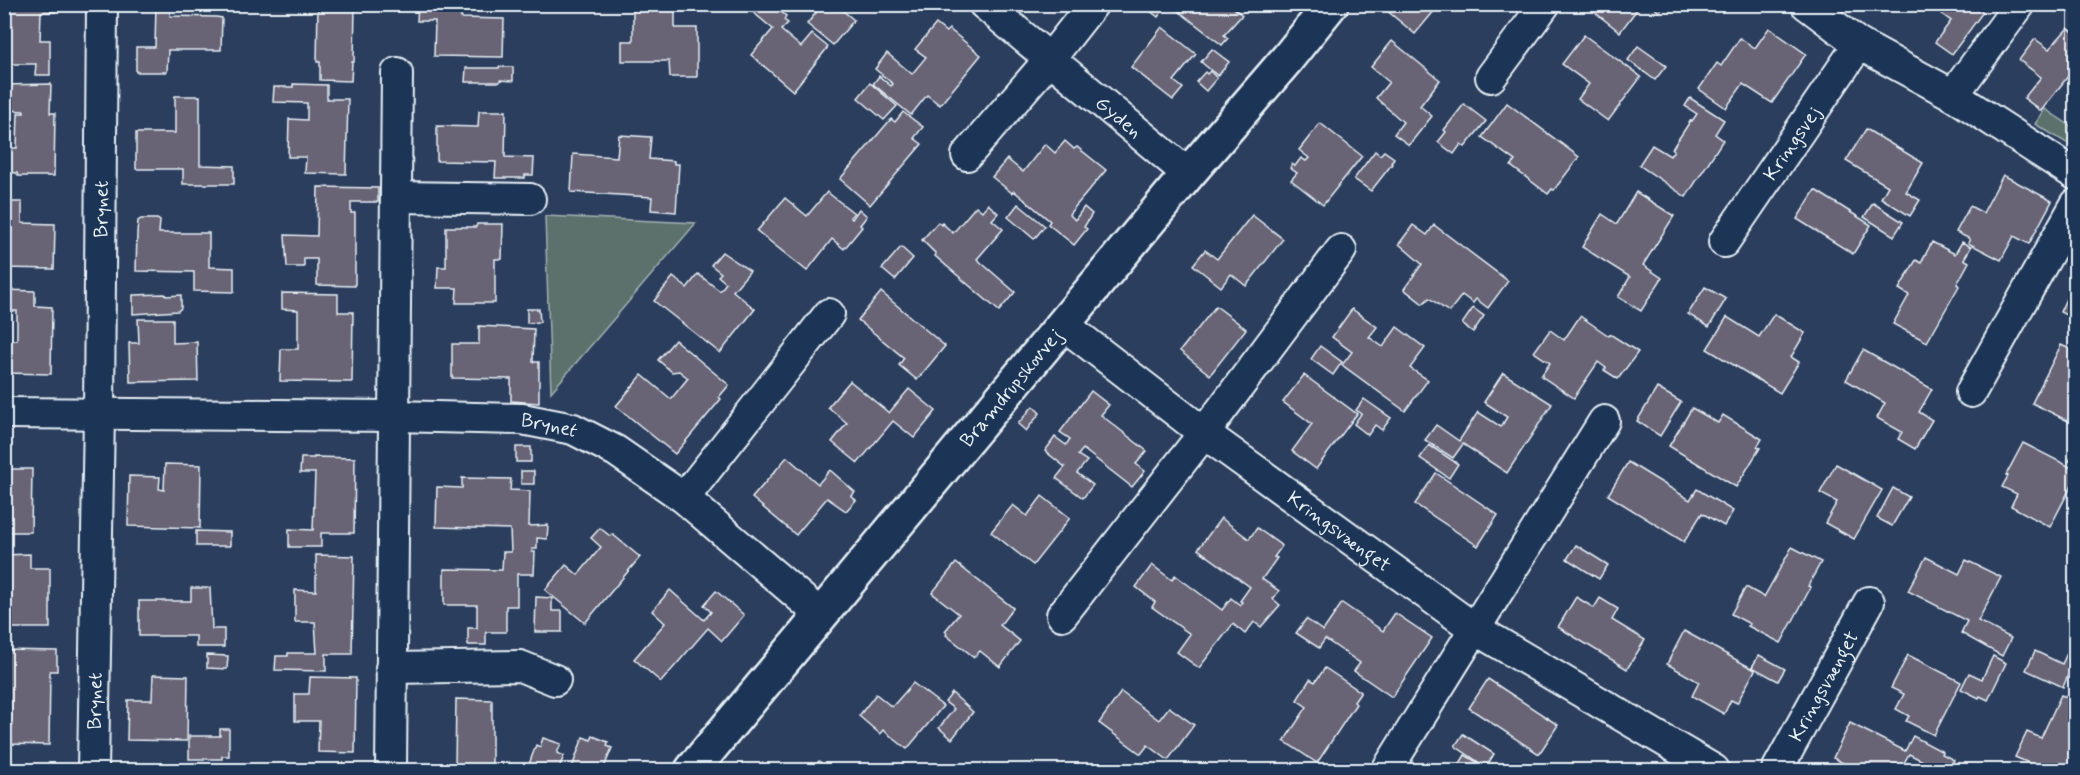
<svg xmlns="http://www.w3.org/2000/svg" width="2080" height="775" viewBox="0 0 2080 775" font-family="Mynerve,sans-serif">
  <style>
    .green { fill: #5c716c; stroke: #a2b1b2; stroke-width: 1.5 }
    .building { fill: #686374; stroke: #e8f1f8; stroke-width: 1.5 }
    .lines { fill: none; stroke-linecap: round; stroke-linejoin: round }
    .minor-casing { stroke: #e8f1f8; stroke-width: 34 }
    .tertiary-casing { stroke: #e8f1f8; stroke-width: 38 }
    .minor { stroke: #1d3557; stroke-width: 30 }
    .tertiary { stroke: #1d3557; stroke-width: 33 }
    .labels { text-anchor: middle; stroke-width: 6; stroke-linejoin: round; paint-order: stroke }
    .street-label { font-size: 20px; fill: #e8f1f8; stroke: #1d3557 }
  </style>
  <rect width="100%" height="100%" fill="#2c3e5d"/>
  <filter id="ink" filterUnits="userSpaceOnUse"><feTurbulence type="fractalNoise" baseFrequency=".0167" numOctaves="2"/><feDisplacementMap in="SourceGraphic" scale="12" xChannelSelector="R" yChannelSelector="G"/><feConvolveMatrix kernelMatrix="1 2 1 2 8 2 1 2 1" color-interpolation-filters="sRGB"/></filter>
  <g filter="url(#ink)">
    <g class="green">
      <polygon points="2045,109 2075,129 2075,148 2035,124"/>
      <polygon points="545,216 696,223 551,392"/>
    </g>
    <g class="building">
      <polygon points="4,4 55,4 55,12 41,12 40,40 50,40 50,75 35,75 36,64 4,64"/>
      <polygon points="156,4 170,4 170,16 216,17 222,18 221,50 168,50 167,72 136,72 136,47 155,47"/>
      <polygon points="318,4 355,4 354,62 352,62 351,81 320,80 320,62 317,62"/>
      <polygon points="418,4 461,4 461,18 504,19 503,57 434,56 435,21 417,21"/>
      <polygon points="633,4 675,4 675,28 697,28 697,77 670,77 669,61 622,61 622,41 633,41"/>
      <polygon points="753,4 772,4 786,16 784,20 788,23 781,30 801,47 812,34 828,47 793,91 751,55 773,29 749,9"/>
      <polygon points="823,4 835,4 854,20 833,45 807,24"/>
      <polygon points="1141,4 1168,4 1158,17"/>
      <polygon points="1178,4 1190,4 1197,10 1201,4 1229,4 1242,15 1224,35 1228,38 1222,45 1175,8"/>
      <polygon points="1379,4 1440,4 1415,34"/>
      <polygon points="1584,4 1641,4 1620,32"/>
      <polygon points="1650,4 1665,4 1659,12"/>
      <polygon points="1928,4 1973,4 1983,12 1952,54 1935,42 1951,21"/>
      <polygon points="936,24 946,32 949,29 981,55 940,105 927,95 911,115 873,84 879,76 891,86 893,84 875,69 887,53 912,74 926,57 915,49"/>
      <polygon points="1162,27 1196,54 1174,81 1183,88 1173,100 1131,67"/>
      <polygon points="1769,28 1806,54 1772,103 1743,84 1726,108 1699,89 1717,63 1721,66 1740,38 1755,48"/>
      <polygon points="2068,28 2076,34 2076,66 2041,111 2024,98 2041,77 2019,60 2035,39 2049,49"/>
      <polygon points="1584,35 1641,77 1608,121 1578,99 1589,84 1562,64"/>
      <polygon points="1392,41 1440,80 1420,106 1432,116 1409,145 1394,134 1403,122 1376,98 1389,82 1371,67"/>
      <polygon points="1638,46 1666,66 1655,80 1628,60"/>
      <polygon points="1212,49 1229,62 1218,76 1201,62"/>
      <polygon points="499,67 513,67 513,81 500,80 500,82 465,82 466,68 499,68"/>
      <polygon points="1210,71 1217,78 1206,91 1196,82 1205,72 1207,74"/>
      <polygon points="870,83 897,106 884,120 858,98"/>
      <polygon points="51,84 50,113 55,113 54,176 18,176 17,173 4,172 4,148 17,148 18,113 24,113 24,111 4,110 4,85"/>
      <polygon points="293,84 327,85 327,99 348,99 346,174 305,173 306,157 288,157 289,119 307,120 307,103 273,102 274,87 293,87"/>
      <polygon points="175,96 200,96 200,165 234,166 234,184 183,184 183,169 136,169 136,133 175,133"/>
      <polygon points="1690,98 1724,120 1715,134 1723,140 1686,197 1639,165 1652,145 1670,156 1674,150 1672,149 1691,120 1692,121 1697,114 1685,106"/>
      <polygon points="1507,103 1579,157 1554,190 1552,189 1548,194 1511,166 1515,161 1482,137"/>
      <polygon points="1464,104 1486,121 1465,147 1461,144 1454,154 1438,142 1446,132 1444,130"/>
      <polygon points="479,111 506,111 505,157 534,158 533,175 525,175 525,178 495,178 496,162 437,161 437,126 478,127"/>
      <polygon points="903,112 923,127 914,138 922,144 870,205 840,179 891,119 895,122"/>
      <polygon points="1320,123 1362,156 1323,205 1291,180 1297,173 1290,168 1292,164 1295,166 1301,158 1306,161 1309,158 1299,150"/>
      <polygon points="1866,129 1923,163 1906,192 1920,200 1910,216 1881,198 1888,186 1846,161"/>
      <polygon points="619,135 651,137 649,159 674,161 674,164 679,164 676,212 651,210 652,197 571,192 573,154 617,157"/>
      <polygon points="1065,141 1074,149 1077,147 1106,170 1069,214 1075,220 1084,207 1092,214 1084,227 1087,229 1074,245 1048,224 1050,221 1014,191 1012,193 992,177 1007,159 1023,172 1045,144 1055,153"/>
      <polygon points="1375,151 1380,155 1384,151 1394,158 1391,163 1392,164 1371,191 1354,179"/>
      <polygon points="2003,175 2052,201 2029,244 2014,236 2001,260 1968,243 1970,239 1956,232 1970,206 1983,213"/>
      <polygon points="318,187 378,188 378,202 351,202 351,213 355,213 355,286 317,285 317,259 304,259 304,267 287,267 285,235 317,236"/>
      <polygon points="1815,190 1871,225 1853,254 1797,219"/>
      <polygon points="827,192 854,213 850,217 852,219 859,209 867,216 860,225 862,227 844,249 832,239 807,271 757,231 785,198 807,216"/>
      <polygon points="1636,192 1674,216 1643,265 1662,278 1641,311 1618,297 1630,277 1582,247 1602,214 1617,224"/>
      <polygon points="4,202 22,202 22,223 55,224 54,269 4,268"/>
      <polygon points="1873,203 1903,222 1894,236 1864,217"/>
      <polygon points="988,204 998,213 992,220 1003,229 977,259 1015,292 999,311 935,256 936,254 922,240 938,222 941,225 942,223 953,233 976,206 982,211"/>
      <polygon points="1018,204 1045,226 1034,239 1008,217"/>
      <polygon points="1252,215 1283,239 1246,286 1231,274 1221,287 1193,265 1205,250 1217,259"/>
      <polygon points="141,219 157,219 160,221 159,233 209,233 209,267 234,268 234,292 194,291 194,272 136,271 137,233 138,221"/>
      <polygon points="477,224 503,224 502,259 495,259 495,303 456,303 457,288 437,288 438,267 446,267 446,227 476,227"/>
      <polygon points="1413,225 1427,235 1434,225 1508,281 1488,308 1476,299 1473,303 1462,295 1449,312 1429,298 1423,304 1404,289 1422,264 1399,244"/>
      <polygon points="1932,242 1955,254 1962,242 1971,247 1964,259 1969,262 1957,284 1959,286 1927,342 1893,324 1909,295 1899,289 1916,260 1921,263"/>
      <polygon points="901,247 913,258 895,280 882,269"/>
      <polygon points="722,252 750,271 733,291 755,309 720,353 654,301 673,277 687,288 698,274 720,291 726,283 718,276 721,273 711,265"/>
      <polygon points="2072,286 2076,287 2076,320 2060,312"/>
      <polygon points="1705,287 1726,299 1709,327 1688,314"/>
      <polygon points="4,290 35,291 35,306 52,307 51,374 4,373 4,340 17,340 17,311 4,311"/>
      <polygon points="881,292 945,346 917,380 899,365 904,358 858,320"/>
      <polygon points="282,293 338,294 338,312 353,312 352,382 280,381 281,349 298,349 298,310 282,309"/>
      <polygon points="165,294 166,296 181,295 181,308 178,311 133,314 133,295"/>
      <polygon points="1216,306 1246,329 1210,375 1180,351"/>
      <polygon points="1473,308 1484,316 1473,332 1462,324"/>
      <polygon points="527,309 539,309 540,322 527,323"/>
      <polygon points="1352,309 1377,327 1369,337 1383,347 1397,327 1425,348 1410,368 1428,380 1405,411 1342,365 1352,352 1332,337"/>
      <polygon points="1774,314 1805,333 1791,357 1799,362 1780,393 1707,349 1727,317 1759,337"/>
      <polygon points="1580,316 1609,336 1610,334 1638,352 1618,379 1604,370 1606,368 1598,362 1574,398 1541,376 1550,363 1534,352 1550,330 1564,340"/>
      <polygon points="138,319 173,319 173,343 197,342 198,381 130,382 129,343 139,343"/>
      <polygon points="479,326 534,329 533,362 539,362 539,403 511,401 511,379 452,378 452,344 479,344"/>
      <polygon points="675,340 729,385 719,397 721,399 675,454 616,406 642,375 671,399 688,378 679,371 672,372 658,360"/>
      <polygon points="2061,345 2076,352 2076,425 2032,403"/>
      <polygon points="1320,346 1342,362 1333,375 1311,359"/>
      <polygon points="1863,350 1932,389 1919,412 1932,420 1915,449 1898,439 1902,432 1877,418 1885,403 1846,380"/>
      <polygon points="1503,373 1552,404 1507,473 1463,444 1453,458 1425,440 1436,425 1459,441 1478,412 1501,427 1507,417 1484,402"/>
      <polygon points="1304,375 1357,414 1316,469 1292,451 1312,424 1283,402"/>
      <polygon points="850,381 889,413 909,389 936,411 914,438 893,421 858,463 832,442 847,423 828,407"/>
      <polygon points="1657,388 1681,402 1660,436 1637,421"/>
      <polygon points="1091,391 1109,405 1101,415 1147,451 1136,464 1145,471 1132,487 1083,449 1078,455 1087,461 1077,473 1093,485 1083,498 1056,478 1065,467 1045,451 1055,437 1066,445 1070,439 1060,432"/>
      <polygon points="1364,399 1391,418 1382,430 1375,425 1368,435 1354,424 1361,414 1356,410"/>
      <polygon points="1033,406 1040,413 1026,431 1018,424"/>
      <polygon points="1692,408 1718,423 1723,415 1762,439 1757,447 1760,448 1736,487 1669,446"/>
      <polygon points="2023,443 2076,470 2076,477 2050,527 2011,506 2017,494 2002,487 2008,476 2006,475"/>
      <polygon points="1429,445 1458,464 1449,478 1420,458"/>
      <rect x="516" y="447" width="15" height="15"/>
      <polygon points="2076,448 2076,465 2069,461"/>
      <polygon points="314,457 355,458 354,533 321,533 321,547 289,547 289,529 313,530 315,473 300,473 301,458 314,458"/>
      <polygon points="787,457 818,484 830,470 855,492 851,496 856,500 846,511 827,498 796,535 752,498"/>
      <polygon points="1628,462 1690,500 1697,489 1733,511 1724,526 1702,513 1684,542 1608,495"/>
      <polygon points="165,464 201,465 200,528 128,526 129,476 160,477 159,489 164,490"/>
      <polygon points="1836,464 1882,490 1854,539 1825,523 1837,502 1820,493"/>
      <polygon points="4,469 32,469 31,532 4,532"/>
      <rect x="521" y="471" width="13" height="13"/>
      <polygon points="1436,473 1498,515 1478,546 1415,504"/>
      <polygon points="462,478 511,479 510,490 530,491 529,526 548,525 547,539 537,538 537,549 532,549 532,552 535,552 534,574 517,574 517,606 506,606 506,632 486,632 486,645 468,645 468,628 477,628 477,605 444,605 444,569 502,570 503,552 511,552 510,529 436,527 437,487 462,488"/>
      <polygon points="1893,488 1909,497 1892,526 1877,518"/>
      <polygon points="1042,496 1070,518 1033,565 991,532 1013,505 1027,516"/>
      <polygon points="1221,518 1249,539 1257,528 1282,546 1274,557 1277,558 1262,579 1279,591 1273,599 1280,605 1261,627 1254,622 1245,634 1233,624 1199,668 1177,652 1190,634 1152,607 1155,602 1136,587 1152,565 1172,580 1175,575 1222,610 1231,598 1240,605 1242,602 1240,601 1250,587 1198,549"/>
      <polygon points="600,528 610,536 612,534 640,557 585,623 545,590 566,565 578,575 601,547 591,538"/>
      <polygon points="196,531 230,532 230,546 196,546"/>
      <polygon points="1576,545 1608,565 1599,579 1567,559"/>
      <polygon points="1792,547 1821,562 1808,586 1811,587 1781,643 1748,626 1750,624 1731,614 1746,587 1764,597"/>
      <polygon points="30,554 30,568 50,568 50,628 10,628 10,596 4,595 4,555"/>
      <polygon points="316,555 354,556 352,654 326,654 326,671 275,670 276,656 288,656 288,653 317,653 315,622 295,622 295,590 316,591"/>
      <polygon points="1926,557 1959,574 1966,560 2001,577 1978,621 2011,638 2002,656 1961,633 1967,621 1908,591"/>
      <polygon points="956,563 1013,608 1000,625 1020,641 1000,667 980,651 974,657 946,635 947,633 945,631 959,614 932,593"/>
      <polygon points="191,588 210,588 212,629 224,629 224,647 196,647 196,636 139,636 139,601 191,601"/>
      <polygon points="670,590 704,620 711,612 704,605 716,591 744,615 722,641 708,628 661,682 634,659 665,623 652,611"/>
      <polygon points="536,597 552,598 552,611 562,611 562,632 535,632"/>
      <polygon points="1576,597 1594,608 1600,598 1618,609 1612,620 1645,640 1627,669 1558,627"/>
      <polygon points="1342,603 1383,631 1395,613 1432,638 1392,697 1354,671 1360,663 1325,639 1319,648 1296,633 1306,619 1323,631"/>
      <polygon points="1684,631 1755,670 1737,703 1731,700 1724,714 1692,696 1699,682 1667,664"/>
      <polygon points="2076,634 2076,674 2070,671 2063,687 2026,670 2035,651 2062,664"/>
      <polygon points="4,650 57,651 57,671 50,671 49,745 9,744 9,742 4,742 4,725 8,725 9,709 4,709"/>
      <polygon points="207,655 228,656 227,669 207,668"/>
      <polygon points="1759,655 1785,669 1778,681 1752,667"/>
      <polygon points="1908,655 1961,682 1934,735 1906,721 1909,716 1896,709 1904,694 1891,688"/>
      <polygon points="1993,656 2006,663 1988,700 1980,696 1979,698 1961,689 1969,673 1982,679"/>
      <polygon points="1325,668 1361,692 1354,702 1356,704 1317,763 1284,741 1307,707 1297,700 1310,679 1315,682"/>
      <polygon points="153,675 188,676 187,741 127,740 128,700 152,700"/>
      <polygon points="310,677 356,678 355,753 318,752 319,721 295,721 295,694 309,694"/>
      <polygon points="1488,679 1558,725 1539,754 1469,708"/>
      <polygon points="913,683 943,706 907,749 883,730 880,734 859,716 876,694 892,707"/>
      <polygon points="1121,692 1159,720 1169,707 1194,725 1168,760 1148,745 1141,754 1099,723"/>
      <polygon points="952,693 973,712 952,739 939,728 954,709 945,702"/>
      <polygon points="2061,695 2076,701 2076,753 2068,770 2045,770 2015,757 2027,732 2041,738"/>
      <polygon points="456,699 492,700 492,770 424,770 424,768 455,768"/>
      <polygon points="1850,723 1905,751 1913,736 1943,752 1942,754 1954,760 1948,770 1933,770 1935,767 1909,754 1900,770 1857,770 1833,758"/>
      <polygon points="220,729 229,729 229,756 222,756 222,759 189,759 189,736 220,736"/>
      <polygon points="1463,734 1494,754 1486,767 1455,746"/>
      <polygon points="593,736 608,742 607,746 612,748 603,770 571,770 583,737 591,740"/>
      <polygon points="543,738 561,744 557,753 564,756 558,770 527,770 536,745 540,747"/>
      <polygon points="1465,755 1490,770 1456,770"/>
      <polygon points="819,761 829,770 811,770"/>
      <polygon points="987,764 996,770 981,770"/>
    </g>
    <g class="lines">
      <defs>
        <g id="minor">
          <path id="s1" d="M984,4L1188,174"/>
          <polyline points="1806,4 1859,44 1953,95 2076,175"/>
          <polyline points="1491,77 1545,4"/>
          <polyline points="1953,95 2020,4"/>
          <polyline points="967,155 1049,60 1093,4"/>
          <polyline points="396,197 530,199"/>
          <path id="s2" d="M1724,242L1859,44"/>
          <path id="s3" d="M1064,325L1204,433L1475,629L1714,770"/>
          <polyline points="1971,392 2076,204"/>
          <path id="s4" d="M4,413L394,416L522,419L573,429L616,451L684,498L821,615"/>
          <polyline points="684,498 829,314"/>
          <polyline points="1062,615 1204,433 1341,250"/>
          <polyline points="391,668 520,666 555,680"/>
          <path id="s5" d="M93,770L99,414L102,4"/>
          <polyline points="391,770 397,73"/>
          <polyline points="1387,770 1604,421"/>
          <path id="s6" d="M1777,770L1869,602"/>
        </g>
        <g id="tertiary">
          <path id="s7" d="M692,770L1188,174L1287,59L1331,4"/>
        </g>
      </defs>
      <use href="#minor" class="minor-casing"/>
      <use href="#tertiary" class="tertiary-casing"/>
      <use href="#minor" class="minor"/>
      <use href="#tertiary" class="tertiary"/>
    </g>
  </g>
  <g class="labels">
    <g class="street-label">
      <text dy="7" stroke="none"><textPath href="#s1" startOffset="176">Gyden</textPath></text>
      <text dy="7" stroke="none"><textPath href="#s2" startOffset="120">Kringsvej</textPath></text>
      <text dy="7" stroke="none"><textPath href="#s5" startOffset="561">Brynet</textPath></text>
      <text dy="7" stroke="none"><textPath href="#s7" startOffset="498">Bramdrupskovvej</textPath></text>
      <text dy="7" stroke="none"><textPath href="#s4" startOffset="546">Brynet</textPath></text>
      <text dy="7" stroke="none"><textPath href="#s3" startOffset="344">Kringsvænget</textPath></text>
      <text dy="7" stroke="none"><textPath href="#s6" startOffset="96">Kringsvænget</textPath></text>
      <text dy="7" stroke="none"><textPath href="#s5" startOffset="69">Brynet</textPath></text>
    </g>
  </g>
  <rect width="2080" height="775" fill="none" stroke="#1d3557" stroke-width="24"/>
  <rect x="12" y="12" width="2056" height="751" fill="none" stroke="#e8f1f8" stroke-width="2" filter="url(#ink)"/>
</svg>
